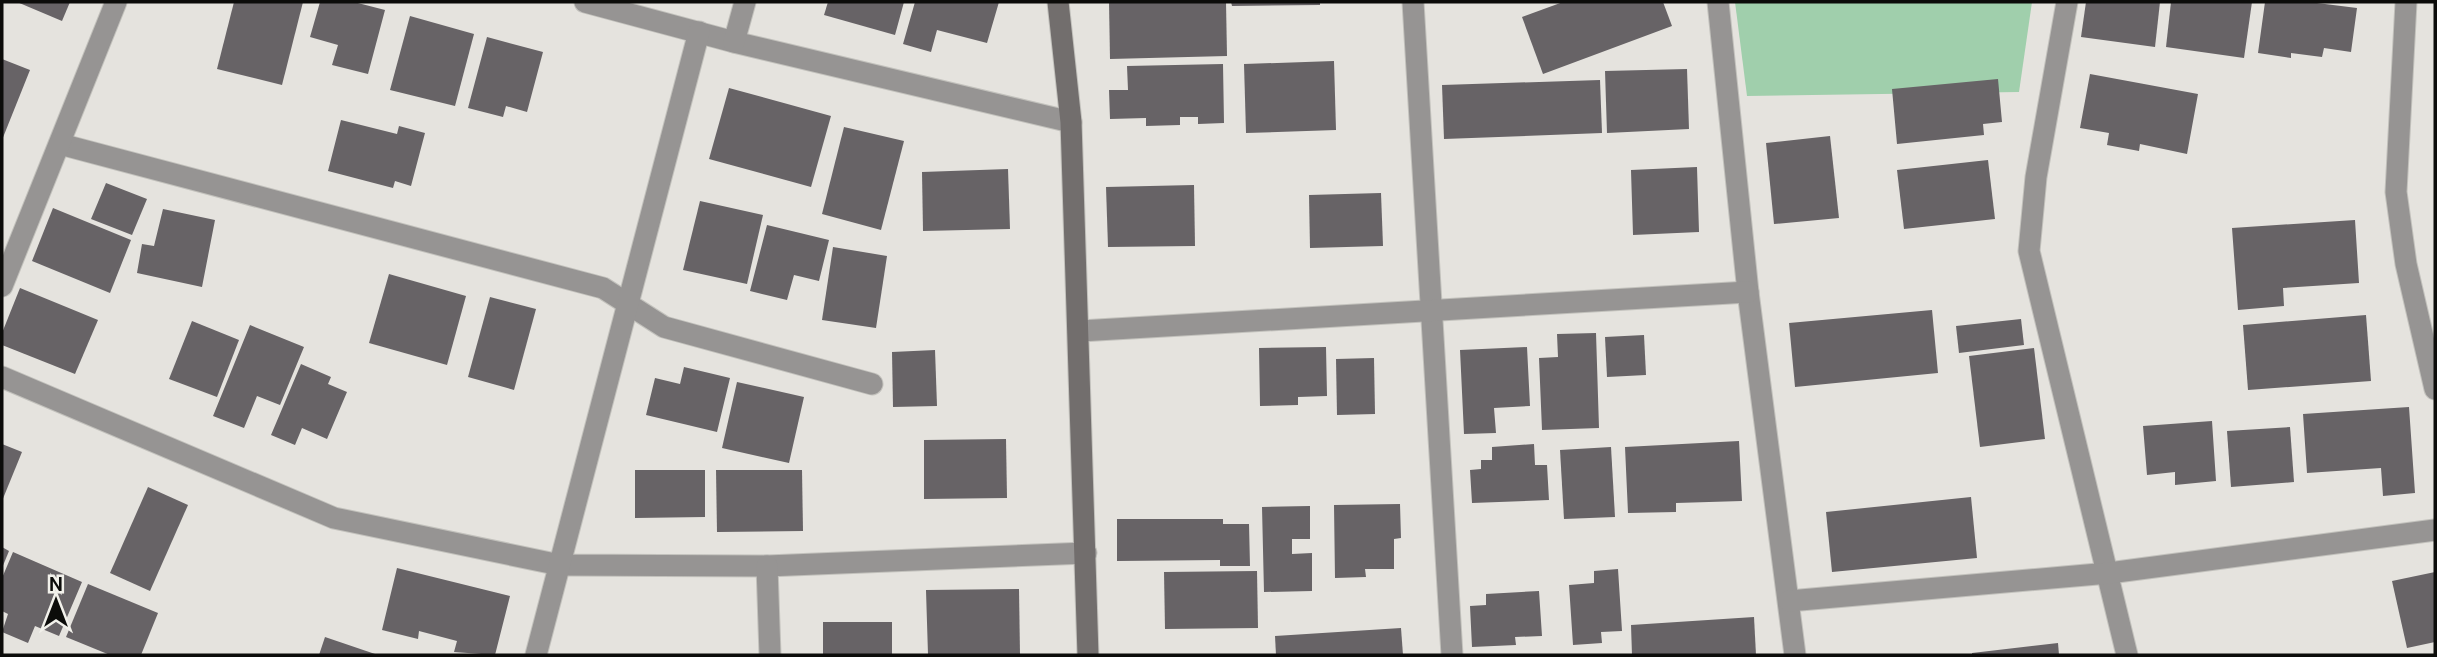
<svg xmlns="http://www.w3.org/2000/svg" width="2437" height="657" viewBox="0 0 2437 657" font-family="'DM Sans',sans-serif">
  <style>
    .green { fill: #a0cfac }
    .building { fill: #676366 }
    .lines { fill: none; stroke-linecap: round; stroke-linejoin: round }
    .street-casing { stroke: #c2c1bc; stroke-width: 23 }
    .secondary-casing { stroke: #c2c1bc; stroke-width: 23 }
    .street { stroke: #969493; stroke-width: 21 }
    .secondary { stroke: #726e6d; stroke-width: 21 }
  </style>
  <rect width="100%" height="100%" fill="#e5e3de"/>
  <polygon class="green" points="1735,2 2032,2 2019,92 1747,96"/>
  <g class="building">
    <polygon points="17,2 70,2 62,21"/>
    <polygon points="234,2 303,2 282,85 217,69"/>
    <polygon points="320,2 354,2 385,10 368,74 332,65 338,45 310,37"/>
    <polygon points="828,2 904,2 895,35 824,15"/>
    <polygon points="915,2 999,2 987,43 937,30 931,52 903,44"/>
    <polygon points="1109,2 1226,2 1227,56 1110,59"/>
    <polygon points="1231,2 1320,2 1320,5 1232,6"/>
    <polygon points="1563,2 1663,2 1672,26 1543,74 1522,17"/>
    <polygon points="2086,2 2160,2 2155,47 2081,37"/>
    <polygon points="2171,2 2252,2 2244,58 2166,47"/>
    <polygon points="2265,2 2309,2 2357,8 2351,52 2324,48 2322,57 2291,53 2291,58 2258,53"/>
    <polygon points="410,16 474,34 455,106 390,90"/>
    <polygon points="487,37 543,52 527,112 506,106 503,117 468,108"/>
    <polygon points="2,59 30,70 2,140"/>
    <polygon points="1334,61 1336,130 1246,133 1244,64"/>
    <polygon points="1223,64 1224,123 1198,124 1198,117 1180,117 1180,125 1146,126 1146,118 1110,119 1109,90 1128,90 1127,66"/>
    <polygon points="1687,69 1689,129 1607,133 1605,71"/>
    <polygon points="2090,74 2198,94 2187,154 2140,144 2139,151 2107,145 2109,133 2080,128"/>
    <polygon points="1998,79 2002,122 1983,124 1984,135 1897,144 1892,89"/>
    <polygon points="1600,80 1602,133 1444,139 1442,85"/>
    <polygon points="729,88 831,116 811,187 709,159"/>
    <polygon points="341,120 397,134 399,126 425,133 411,186 395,181 393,188 328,171"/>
    <polygon points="844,127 904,141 881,230 822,214"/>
    <polygon points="1830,136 1839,218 1774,224 1766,143"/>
    <polygon points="1988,160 1995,219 1904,229 1897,170"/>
    <polygon points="1697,167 1699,232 1633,235 1631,170"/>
    <polygon points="1008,169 1010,229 923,231 922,172"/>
    <polygon points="106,183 147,199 132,235 91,219"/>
    <polygon points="1194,185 1195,246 1108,247 1106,187"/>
    <polygon points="1381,193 1383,246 1310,248 1309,195"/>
    <polygon points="700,201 763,215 747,284 683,270"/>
    <polygon points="53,208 131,240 110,293 32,261"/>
    <polygon points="163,209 215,220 202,287 137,273 142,244 154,246"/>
    <polygon points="2355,220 2359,283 2283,288 2284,306 2238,310 2232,228"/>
    <polygon points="767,225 829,240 819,281 794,275 787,300 750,291"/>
    <polygon points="833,247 887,256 876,328 822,320"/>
    <polygon points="389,274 466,296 447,365 369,343"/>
    <polygon points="20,288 98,320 75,374 2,345 2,333"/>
    <polygon points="490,297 536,309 514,390 468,377"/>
    <polygon points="1932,310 1938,373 1795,387 1789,323"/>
    <polygon points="2366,315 2371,381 2248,390 2243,325"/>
    <polygon points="2021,319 2024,345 1959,353 1956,326"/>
    <polygon points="192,321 239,340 217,397 169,379"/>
    <polygon points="250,325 304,347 280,405 257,396 244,428 213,416"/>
    <polygon points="1596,333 1599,428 1542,430 1539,358 1558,357 1557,334"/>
    <polygon points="1644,335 1646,375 1607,377 1605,337"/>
    <polygon points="1326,347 1327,396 1298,397 1298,405 1260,406 1259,348"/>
    <polygon points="1527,347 1530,406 1494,408 1496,433 1464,434 1460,350"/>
    <polygon points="2034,348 2045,439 1980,447 1969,356"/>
    <polygon points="935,350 937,406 893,407 892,352"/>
    <polygon points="1374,358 1375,414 1337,415 1336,359"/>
    <polygon points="301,364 331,377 328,384 347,392 327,439 302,428 295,445 271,435"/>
    <polygon points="684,367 730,378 717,432 646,415 655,378 680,384"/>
    <polygon points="737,382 804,397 789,463 722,448"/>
    <polygon points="2409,407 2415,493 2383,496 2381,468 2307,473 2303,414"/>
    <polygon points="2212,421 2216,481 2175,485 2175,472 2147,475 2143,426"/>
    <polygon points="2290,427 2294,482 2231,487 2227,431"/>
    <polygon points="1006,439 1007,498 924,499 924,440"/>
    <polygon points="1739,441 1742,501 1676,503 1676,512 1628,513 1625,447"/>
    <polygon points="2,444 22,452 2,501"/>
    <polygon points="1534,444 1535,465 1547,465 1549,500 1472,503 1470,470 1481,469 1481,460 1492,460 1492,447"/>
    <polygon points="1611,447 1615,517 1564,519 1560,450"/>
    <polygon points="635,470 705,470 705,517 635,518"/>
    <polygon points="716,470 802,470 803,531 717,532"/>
    <polygon points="148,487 188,505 150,591 110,573"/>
    <polygon points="1971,497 1977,558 1832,572 1826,512"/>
    <polygon points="1400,504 1401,538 1394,539 1394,569 1365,569 1366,577 1335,578 1334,505"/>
    <polygon points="1310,506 1310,539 1292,539 1292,554 1312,553 1312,591 1264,592 1262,507"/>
    <polygon points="1117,519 1223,519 1223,524 1249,524 1250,566 1220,566 1220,560 1117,561"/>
    <polygon points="2,547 9,551 2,568"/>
    <polygon points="13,552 82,582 59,636 35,626 28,643 2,632 8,614 2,611 2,578"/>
    <polygon points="397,568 510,596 495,655 454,652 457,641 419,631 418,639 382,630"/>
    <polygon points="1618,569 1622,631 1601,632 1602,643 1573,645 1569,585 1594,583 1594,571"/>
    <polygon points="1257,571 1258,628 1165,629 1164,572"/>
    <polygon points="2435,572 2435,642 2407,648 2392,581"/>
    <polygon points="88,584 158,613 141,655 110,655 66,637"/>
    <polygon points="1019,589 1020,655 928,655 926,590"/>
    <polygon points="1539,591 1542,636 1515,637 1516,645 1472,647 1470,606 1486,605 1486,594"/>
    <polygon points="1754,617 1756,655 1632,655 1631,625"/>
    <rect x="823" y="622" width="69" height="33"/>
    <polygon points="1401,628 1403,655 1276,655 1275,636"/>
    <polygon points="325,637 378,655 319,655"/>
    <polygon points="2058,643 2059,655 1972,655 1972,653"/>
  </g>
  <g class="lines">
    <defs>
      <g id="street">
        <polyline points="585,2 734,42 1071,122"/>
        <polyline points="1413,2 1452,655"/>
        <polyline points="1718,2 1748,292 1795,655"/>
        <polyline points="2067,2 2036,177 2029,251 2127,655"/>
        <polyline points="2406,2 2396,192 2406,264 2435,389"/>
        <polyline points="734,42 745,2"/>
        <polyline points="60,144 603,288 664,327 872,384"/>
        <polyline points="2,286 116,2"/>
        <polyline points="1080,331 1748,292"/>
        <polyline points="2,377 334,518 560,565 767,566 1086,553"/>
        <polyline points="767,566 770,655"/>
        <polyline points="1789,601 2109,573 2435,530"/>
        <polyline points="536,655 699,32"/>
      </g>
      <polyline id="secondary" points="1058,2 1071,122 1088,655"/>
    </defs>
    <use href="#street" class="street-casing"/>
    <use href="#secondary" class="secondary-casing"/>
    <use href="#street" class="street"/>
    <use href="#secondary" class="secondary"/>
  </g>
  <rect width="2437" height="657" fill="none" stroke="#0c0c0a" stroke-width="7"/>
  <g transform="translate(56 601)" stroke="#f2f1eb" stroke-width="5" paint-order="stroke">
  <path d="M0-5L12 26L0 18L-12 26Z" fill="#0c0c0a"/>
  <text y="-10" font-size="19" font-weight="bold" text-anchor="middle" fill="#0c0c0a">N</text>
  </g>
</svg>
